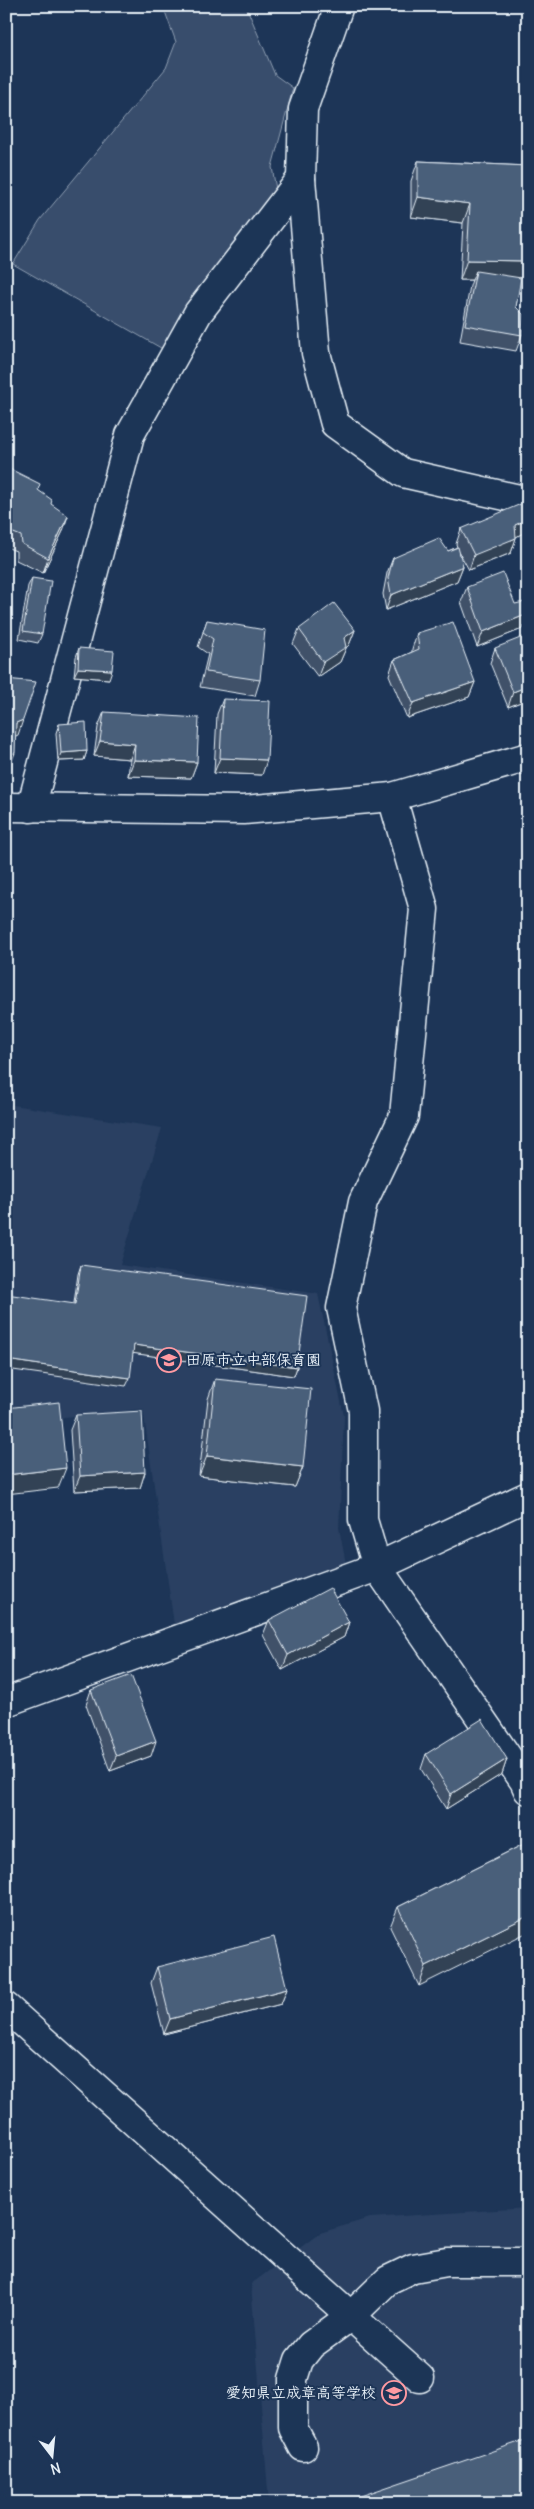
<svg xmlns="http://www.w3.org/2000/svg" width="534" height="2509" viewBox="0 0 534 2509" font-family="Delius,'Klee One',sans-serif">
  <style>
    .built { fill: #2a4162 }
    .green { fill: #374d6c; stroke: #909fb2 }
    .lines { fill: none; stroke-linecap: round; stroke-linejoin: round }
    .minor-casing { stroke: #e8f1f8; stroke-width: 31 }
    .minor { stroke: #1d3557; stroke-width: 28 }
    .wall { fill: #3f5169; stroke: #e8f1f8 }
    .shaded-wall { fill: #334255; stroke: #e8f1f8 }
    .building { fill: #495e7a; stroke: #e8f1f8 }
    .labels { text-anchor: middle; stroke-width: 4; stroke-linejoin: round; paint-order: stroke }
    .poi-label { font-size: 15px; font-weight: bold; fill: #e8f1f8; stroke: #1d3557; text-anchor: start }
  </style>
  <rect width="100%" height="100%" fill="#1d3557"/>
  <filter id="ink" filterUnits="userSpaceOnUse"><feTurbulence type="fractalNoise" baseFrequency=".02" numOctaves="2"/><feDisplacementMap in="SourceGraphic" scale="10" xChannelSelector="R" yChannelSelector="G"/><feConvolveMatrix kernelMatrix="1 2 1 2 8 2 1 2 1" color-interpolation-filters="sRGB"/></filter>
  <g filter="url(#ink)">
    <g class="built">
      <polygon points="6,1104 162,1128 120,1265 318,1294 344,1416 339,1528 346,1564 174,1624 143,1409 6,1423"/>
      <polygon points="528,2208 528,2503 269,2503 251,2284 320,2233 370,2218"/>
    </g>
    <polygon class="green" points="163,6 246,6 275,75 293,88 272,167 277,195 168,352 13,264 40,220 166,68 176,42"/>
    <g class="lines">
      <defs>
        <g id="minor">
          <polyline points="339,6 303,109 301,179 316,353 335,424 403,473 528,501"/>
          <polyline points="392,797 424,909 404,1116 363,1202 341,1308 363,1411 363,1520 377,1567 524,1781 528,1790"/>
          <polyline points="6,807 244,810 392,797 528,757"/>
          <polyline points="31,808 130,435 198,313 301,179"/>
          <polyline points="6,1702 377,1567 528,1496"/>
          <polyline points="6,2007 420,2378"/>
          <polyline points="303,2447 293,2428 293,2379 299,2360 311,2345 351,2316 388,2280 413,2268 447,2262 528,2262"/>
        </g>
      </defs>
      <use href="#minor" class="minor-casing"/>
      <use href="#minor" class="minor"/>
    </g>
    <g class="wall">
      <polygon points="524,6 528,6 528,14 525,14"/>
      <polygon points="418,161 528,166 528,281 520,281 516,307 522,335 516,351 460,341 470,286 472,280 460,280 463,223 411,217 411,181"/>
      <polygon points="6,467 38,490 51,504 63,531 43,573 16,560 16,551 6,547"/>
      <polygon points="528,516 528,521 523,533 516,537 511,553 469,570 458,550 463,566 457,581 386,610 383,594 387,573 393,558 448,551 457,547 456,544 461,529"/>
      <polygon points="32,578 42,634 38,643 19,639 28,586"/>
      <polygon points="467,587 522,629 477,647 461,602"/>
      <polygon points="207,620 260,680 255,696 200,687 208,654 198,647"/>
      <polygon points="299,629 355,630 349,645 346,648 340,662 318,677 293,644"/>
      <polygon points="417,633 475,682 469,697 407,718 389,675 394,660 412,652 412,649"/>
      <polygon points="79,648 109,679 74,676 76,657"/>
      <polygon points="495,648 528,699 508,707 490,663"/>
      <polygon points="223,699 262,775 214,773 217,714"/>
      <polygon points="104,712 197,762 191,778 128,776 130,759 94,756 98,727"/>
      <polygon points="59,724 87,751 84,760 58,761 56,733"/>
      <polygon points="81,1265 297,1367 294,1376 133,1353 126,1386 74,1303 78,1274"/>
      <polygon points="215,1379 303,1467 295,1487 199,1476 208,1399"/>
      <polygon points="76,1415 145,1472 140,1488 74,1491 70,1430"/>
      <polygon points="269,1620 349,1622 344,1637 282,1670 263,1635"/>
      <polygon points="91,1690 151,1756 110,1771 86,1705"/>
      <polygon points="426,1754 507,1759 502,1774 446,1809 421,1769"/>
      <polygon points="528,1842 419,1986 390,1927 398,1907"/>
      <polygon points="157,1967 287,1989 281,2004 164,2034 151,1983"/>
    </g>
    <g class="shaded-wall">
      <polygon points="528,6 528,14 525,14"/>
      <polygon points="418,197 470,204 463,223 411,217"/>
      <polygon points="467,260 528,261 528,281 474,280 476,271 472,280 460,280"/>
      <polygon points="68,516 63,531 43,573 48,558"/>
      <polygon points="528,519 528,521 523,533 511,540 516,538 511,553 469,570 474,555 515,525"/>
      <polygon points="463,566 457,581 386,610 391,595"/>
      <polygon points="528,614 522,629 477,647 483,632"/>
      <polygon points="355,630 349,645 346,648 340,662 318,677 323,662 344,638"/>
      <polygon points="78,668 112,670 109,679 74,676"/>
      <polygon points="475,682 469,697 407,718 413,703"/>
      <polygon points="528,686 528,699 508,707 513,692"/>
      <polygon points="23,720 18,735 10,739 16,723"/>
      <polygon points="100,741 135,744 130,759 94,756"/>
      <polygon points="87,751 84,760 58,761 61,753"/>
      <polygon points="8,753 15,753 9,768 6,768 6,757"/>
      <polygon points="220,758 267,760 262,775 214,773"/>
      <polygon points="134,760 197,762 191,778 128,776"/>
      <polygon points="134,1345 297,1367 294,1376 131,1353"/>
      <polygon points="6,1360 130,1378 126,1386 6,1369"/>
      <polygon points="207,1456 303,1467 295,1487 199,1476"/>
      <polygon points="66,1468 58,1488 6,1494 6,1475"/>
      <polygon points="145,1472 140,1488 74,1491 80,1476"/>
      <polygon points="349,1622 344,1637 282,1670 288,1655"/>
      <polygon points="156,1741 151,1756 110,1771 116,1756"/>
      <polygon points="507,1759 502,1774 446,1809 451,1794"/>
      <polygon points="528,1916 528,1932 419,1986 426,1966"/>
      <polygon points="287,1989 281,2004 164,2034 170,2019"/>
    </g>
    <g class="building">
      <polygon points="418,161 528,166 528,261 467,260 470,204 418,197"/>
      <polygon points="476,271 521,278 516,307 523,314 522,335 465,325"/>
      <polygon points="6,467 40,484 38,490 52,500 51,504 68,516 48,558 22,544 21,536 6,530"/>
      <polygon points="521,504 528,516 528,519 515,525 516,538 474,555 461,529"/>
      <polygon points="439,538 448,551 458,547 463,566 391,595 388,578 393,558"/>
      <polygon points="503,573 515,604 524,602 528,614 483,632 467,587"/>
      <polygon points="32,578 51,581 42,634 23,631"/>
      <polygon points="334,603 355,630 344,638 346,647 323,662 299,629"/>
      <polygon points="207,620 265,630 260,680 206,672 213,639 203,632"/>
      <polygon points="453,622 475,682 413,703 394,660 419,649 417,633"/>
      <polygon points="528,635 528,686 513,692 495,648"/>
      <polygon points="79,648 114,651 112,670 78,668"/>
      <polygon points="6,679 36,682 23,720 16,723 15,753 8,753 7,759"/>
      <polygon points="223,699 270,701 267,760 220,758"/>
      <polygon points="104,712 199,718 197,762 134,760 135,744 100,741"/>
      <polygon points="86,722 87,751 61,753 59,724"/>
      <polygon points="81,1265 307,1296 297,1367 134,1345 130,1378 6,1360 6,1294 75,1304"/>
      <polygon points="215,1379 311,1389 303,1467 207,1456"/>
      <polygon points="59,1402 66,1468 6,1475 6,1408"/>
      <polygon points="142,1411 145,1472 80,1476 76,1415"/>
      <polygon points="330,1588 349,1622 288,1655 269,1620"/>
      <polygon points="131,1675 156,1741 116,1756 91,1690"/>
      <polygon points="482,1719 507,1759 451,1794 426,1754"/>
      <polygon points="528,1842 528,1916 426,1966 398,1907"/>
      <polygon points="274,1937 287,1989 170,2019 157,1967"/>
      <polygon points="528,2439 528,2503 340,2503"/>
    </g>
  </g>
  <defs>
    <symbol id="school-ring" viewBox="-11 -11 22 22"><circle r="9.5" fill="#1d3557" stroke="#ff9aa2" stroke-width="1.5"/><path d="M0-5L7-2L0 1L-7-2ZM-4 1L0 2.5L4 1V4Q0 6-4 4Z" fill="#ff9aa2"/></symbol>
  </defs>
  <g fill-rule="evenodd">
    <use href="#school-ring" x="155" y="1346" width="28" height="28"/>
    <use href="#school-ring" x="380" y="2379" width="28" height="28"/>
  </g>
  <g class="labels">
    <g class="poi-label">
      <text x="186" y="1365">田原市立中部保育園</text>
      <text x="376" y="2398" text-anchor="end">愛知県立成章高等学校</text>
    </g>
  </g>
  <rect width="534" height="2509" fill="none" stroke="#1d3557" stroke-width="25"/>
  <rect x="12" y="12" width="509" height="2484" fill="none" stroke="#e8f1f8" stroke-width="2" filter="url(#ink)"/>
  <g transform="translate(52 2456) rotate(164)" stroke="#1d3557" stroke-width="4" paint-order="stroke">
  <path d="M0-4L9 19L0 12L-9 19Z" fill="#e8f1f8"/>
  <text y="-8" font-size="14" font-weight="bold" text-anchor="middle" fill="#e8f1f8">N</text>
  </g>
</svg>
